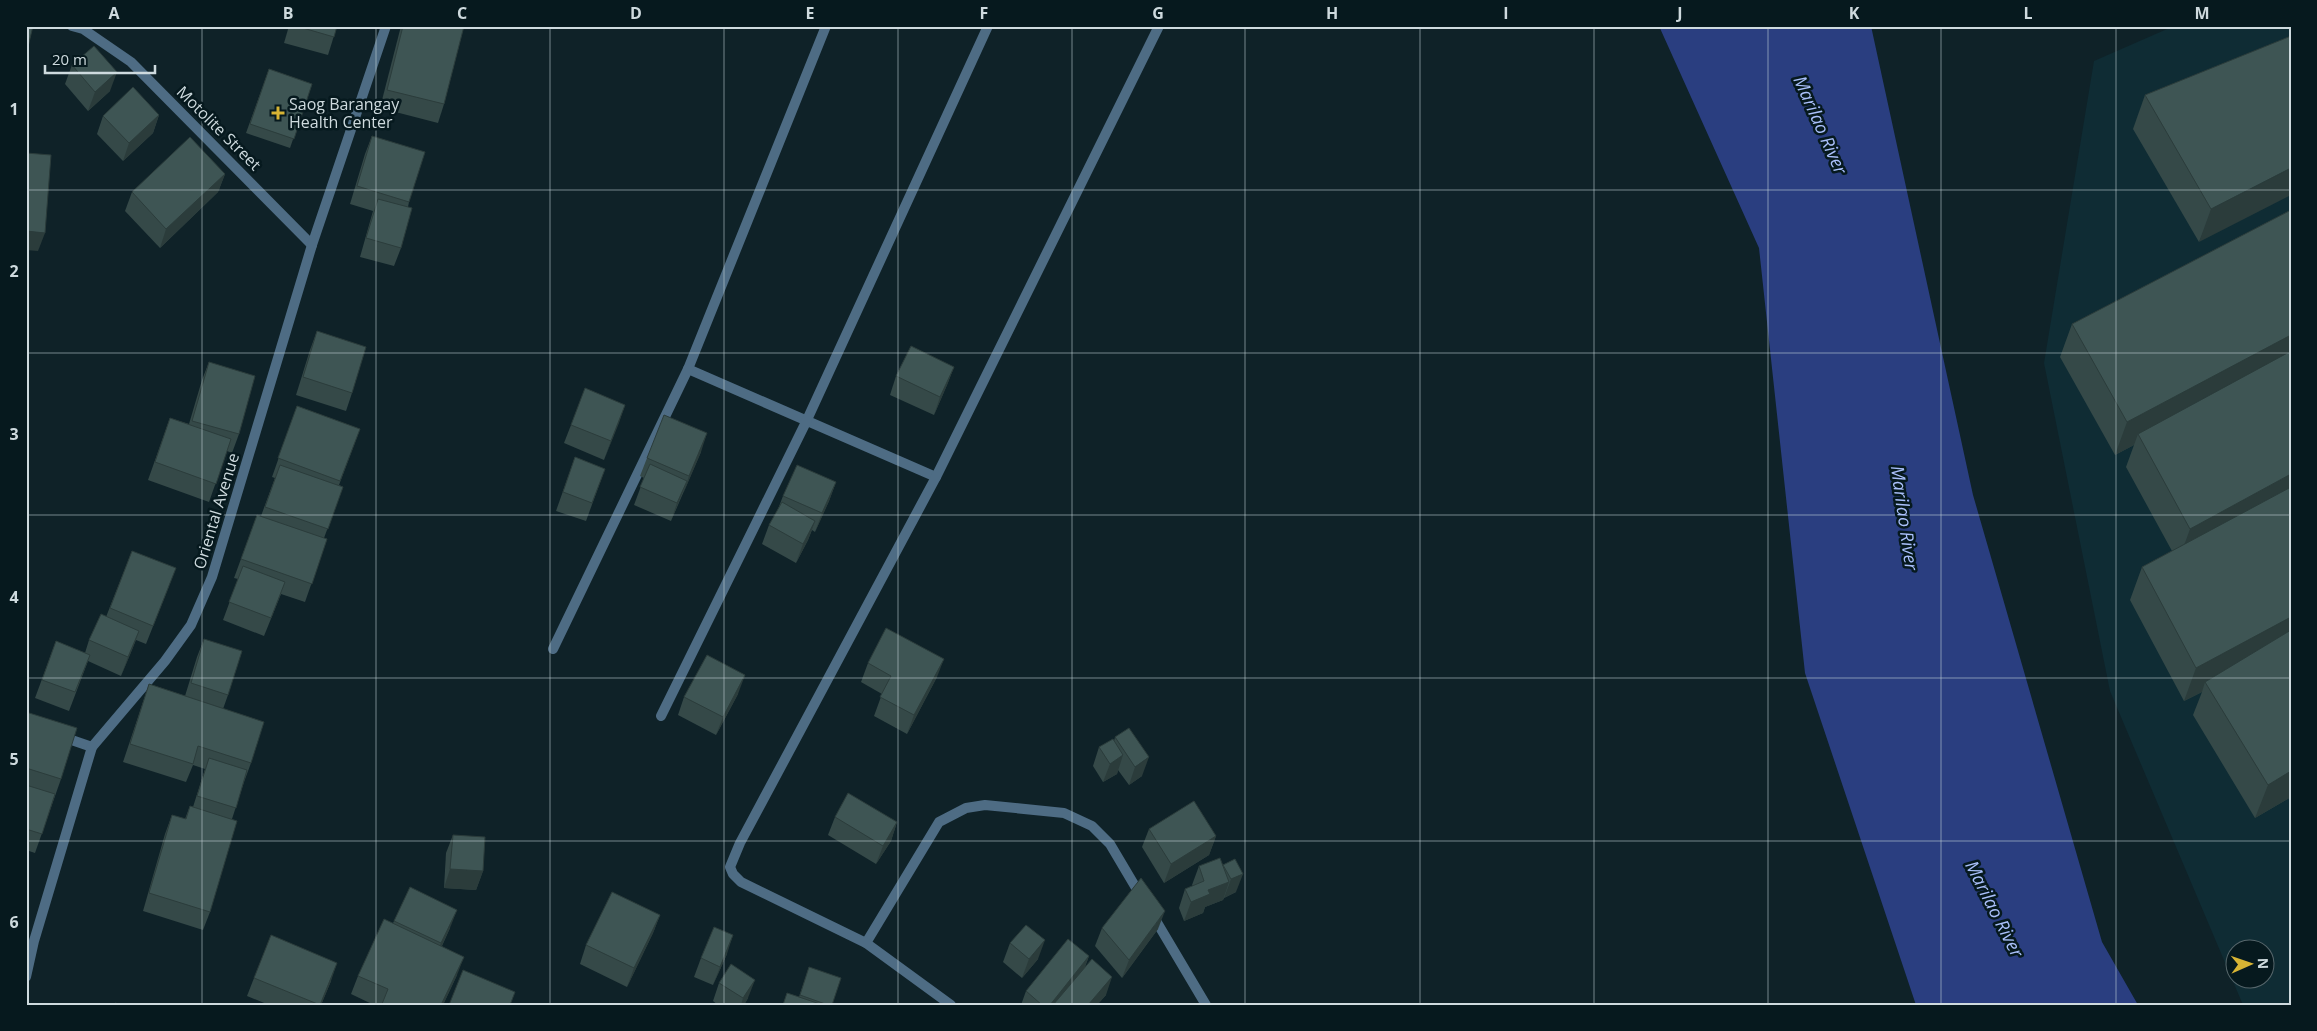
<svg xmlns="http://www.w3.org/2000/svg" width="2317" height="1031" viewBox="0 0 2317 1031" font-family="'Open Sans',sans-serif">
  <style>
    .built { fill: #0f2c34; fill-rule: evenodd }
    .water { fill: #2a3e80 }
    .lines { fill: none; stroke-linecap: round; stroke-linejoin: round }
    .street { stroke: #4e6c84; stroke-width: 10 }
    .wall { fill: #354948 }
    .shaded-wall { fill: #2b3c3b }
    .building { fill: #3e5554; stroke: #2b3c3b }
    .grid { fill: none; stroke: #cedade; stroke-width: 1; stroke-opacity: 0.55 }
    .poi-dot { fill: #d7b434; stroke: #06191e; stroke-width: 2 }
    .labels { text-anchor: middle; stroke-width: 5; stroke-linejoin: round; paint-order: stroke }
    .poi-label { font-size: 16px; fill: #cedade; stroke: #06191e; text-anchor: start }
    .street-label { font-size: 16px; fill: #cedade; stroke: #06191e }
    .water-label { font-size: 18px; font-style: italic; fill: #aac0fb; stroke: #06191e }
    .neatline { fill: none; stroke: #cedade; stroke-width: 2 }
    .grid-label { font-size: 16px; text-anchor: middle; font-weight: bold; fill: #cedade }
  </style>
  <rect width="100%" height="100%" fill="#0f2228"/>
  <path class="built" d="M2174,26H2291V1005H2243L2110,691L2044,363L2094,61ZM2234,948H2264V978H2234Z"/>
  <polygon class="water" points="1659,26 1871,26 1973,495 2102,942 2138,1005 1916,1005 1805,673 1759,248"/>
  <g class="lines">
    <g class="street">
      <polyline points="72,26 83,29 131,62 312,245"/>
      <polyline points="688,369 936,477"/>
      <polyline points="553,649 688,369 826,26"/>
      <polyline points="661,716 806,422 988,26"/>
      <polyline points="60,736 92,747"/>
      <polyline points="1152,914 1206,1005"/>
      <polyline points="866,943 939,822 966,808 985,805 1064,813 1092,826 1110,844 1142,898"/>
      <polyline points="26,977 34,941 92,747 165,661 191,625 212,577 312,245 386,26"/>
      <polyline points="951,1005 866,943 741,882 733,874 730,867 740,843 936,477 1159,26"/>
    </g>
  </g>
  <g class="wall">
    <polygon points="289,26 337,26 328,55 284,43"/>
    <polygon points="401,26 464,26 444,104 438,123 380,108"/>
    <polygon points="2291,36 2199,242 2133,129 2145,95"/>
    <polygon points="72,65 110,91 88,111 65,84"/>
    <polygon points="269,69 312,84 290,148 246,133"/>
    <polygon points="159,115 153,133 123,161 97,134 103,116"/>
    <polygon points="372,136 409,202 408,207 401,248 394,266 360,257 373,211 350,204 365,154"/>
    <polygon points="225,174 218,192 160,248 125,211 132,192"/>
    <polygon points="2291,210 2291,797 2255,818 2193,715 2202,692 2184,701 2130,600 2142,567 2172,551 2126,467 2134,445 2115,455 2060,357 2072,324"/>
    <polygon points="317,331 352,393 346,411 296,395 310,350"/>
    <polygon points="209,362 239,434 232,453 227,451 209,502 148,480 170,418 189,424 202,380"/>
    <polygon points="954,367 947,385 934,415 890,395 896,376"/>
    <polygon points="625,405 604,460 564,443 571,425"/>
    <polygon points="297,406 360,429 339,485 343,487 324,538 327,539 305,602 281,594 264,636 223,620 238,579 234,578 257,515 261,516 275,478 272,477"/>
    <polygon points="701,452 671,521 634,505 644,478 640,476 647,458"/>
    <polygon points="575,457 605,469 586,521 556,511"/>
    <polygon points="836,482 829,501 815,532 812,530 808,540 796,563 762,544 769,525 778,509 783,496"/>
    <polygon points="132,551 169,586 146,644 136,640 121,676 88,661 69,711 35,698 56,641 85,653 89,640 106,617"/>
    <polygon points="204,639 228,695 223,709 251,763 244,782 232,819 210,912 203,930 143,911 165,834 172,815 185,819 190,806 193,807 205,769 193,765 186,782 123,762 149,684 185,696 197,657"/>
    <polygon points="868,663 937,677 907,734 874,716 882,694 861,682"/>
    <polygon points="738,694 716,735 678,715 684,697"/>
    <polygon points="26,712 61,779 35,853 26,850"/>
    <polygon points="1115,737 1142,776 1129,785 1118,770 1117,774 1103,782 1093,766 1099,747 1114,741"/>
    <polygon points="835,817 897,822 891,841 876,864 828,835"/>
    <polygon points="1149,829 1216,836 1209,855 1164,883 1142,847"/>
    <polygon points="453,835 483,871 476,890 444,888 446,853"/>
    <polygon points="1235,859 1236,892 1224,898 1223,900 1205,907 1203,913 1184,921 1179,908 1185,889 1193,886 1192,885 1199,866 1223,866 1223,865"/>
    <polygon points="660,915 653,933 627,987 580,964 586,945"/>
    <polygon points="394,921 450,928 442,946 457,975 443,1005 374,1005 351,994 358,976 393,923"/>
    <polygon points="1102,928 1158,929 1122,978 1095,946"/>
    <polygon points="1010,943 1038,959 1022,978 1003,962"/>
    <polygon points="727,954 713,985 694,977 701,958"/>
    <polygon points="1089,956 1085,967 1106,995 1097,1005 1021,1005 1026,991"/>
    <polygon points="809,967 832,1005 783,1005 787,993 799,997"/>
    <polygon points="254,978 331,981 321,1005 269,1005 247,996"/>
    <polygon points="719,983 748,998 744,1005 718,1005 713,1001"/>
  </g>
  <g class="shaded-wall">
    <polygon points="117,72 110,91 88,111 95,92"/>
    <polygon points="159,115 153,133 123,161 129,143"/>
    <polygon points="2291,168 2291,195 2199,242 2211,209"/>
    <polygon points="225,174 218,192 160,248 166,229"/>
    <polygon points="26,231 45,233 38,251 26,250"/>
    <polygon points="2291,335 2291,362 2138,434 2134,445 2115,455 2127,422"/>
    <polygon points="954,367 947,385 934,415 940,397"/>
    <polygon points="625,405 619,423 604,460 611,441"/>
    <polygon points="707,433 701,452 683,494 689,476"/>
    <polygon points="2291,474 2291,500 2178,562 2190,529"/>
    <polygon points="687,481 680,499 671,521 677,503"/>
    <polygon points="836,482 829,501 815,532 822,513"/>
    <polygon points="815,521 808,540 796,563 803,544"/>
    <polygon points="2291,617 2291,644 2205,682 2202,692 2184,701 2196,668"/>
    <polygon points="139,631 132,650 121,676 128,657"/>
    <polygon points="944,659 937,677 907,734 914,715"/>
    <polygon points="745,675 738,694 716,735 723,717"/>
    <polygon points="1123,755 1117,774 1103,782 1110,764"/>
    <polygon points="1149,757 1142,776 1129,785 1135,767"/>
    <polygon points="2291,771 2291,797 2255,818 2268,785"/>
    <polygon points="897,822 891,841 876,864 883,846"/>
    <polygon points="1216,836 1209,855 1164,883 1171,864"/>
    <polygon points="450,869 483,871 476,890 444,888"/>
    <polygon points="1243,874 1236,892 1224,898 1231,879"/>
    <polygon points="1229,882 1223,900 1205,907 1203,913 1184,921 1191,902 1208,890"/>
    <polygon points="457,910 450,928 434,962 441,943"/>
    <polygon points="1165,911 1158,929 1122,978 1129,960"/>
    <polygon points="660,915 653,933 627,987 634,968"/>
    <polygon points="733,935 727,954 713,985 720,967"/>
    <polygon points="1045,940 1038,959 1022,978 1029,959"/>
    <polygon points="1089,956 1082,974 1058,1005 1050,1005"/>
    <polygon points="464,957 457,975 443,1005 441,1005"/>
    <polygon points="337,963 331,981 321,1005 320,1005"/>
    <polygon points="1112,977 1106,995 1097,1005 1088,1005"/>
    <polygon points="755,980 748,998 744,1005 741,1005 743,998"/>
  </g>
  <g class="building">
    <polygon points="26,26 33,26 26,55"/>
    <polygon points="296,26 337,26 334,37"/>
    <polygon points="403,26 464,26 444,104 387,90"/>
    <polygon points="2291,36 2291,168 2211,209 2145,95"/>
    <polygon points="94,46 117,72 95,92 72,65"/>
    <polygon points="269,69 312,84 294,139 250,124"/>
    <polygon points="133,87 159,115 129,143 103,116"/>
    <polygon points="372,136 425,152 409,202 357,186"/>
    <polygon points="190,137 225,174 166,229 132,192"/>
    <polygon points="26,153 51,155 45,233 26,231"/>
    <polygon points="378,199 412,208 401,248 366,238"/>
    <polygon points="2291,210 2291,335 2127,422 2072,324"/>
    <polygon points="317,331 366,347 352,393 303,377"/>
    <polygon points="911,346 954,367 940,397 896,376"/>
    <polygon points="2291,351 2291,474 2190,529 2138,434"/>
    <polygon points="209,362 255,376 239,434 192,421"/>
    <polygon points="585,388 625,405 611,441 571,425"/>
    <polygon points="297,406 360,429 340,481 278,458"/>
    <polygon points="664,415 707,433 689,476 647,458"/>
    <polygon points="170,418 231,439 216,484 155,462"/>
    <polygon points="575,457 605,469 592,503 563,492"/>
    <polygon points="650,464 687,481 677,503 640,487"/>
    <polygon points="280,465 343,487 328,529 265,507"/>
    <polygon points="797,465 836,482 822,513 783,496"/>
    <polygon points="2291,487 2291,617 2196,668 2142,567"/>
    <polygon points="782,502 815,521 803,544 769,525"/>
    <polygon points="257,515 327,539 312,584 241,559"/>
    <polygon points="132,551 176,568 153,626 110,608"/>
    <polygon points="243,566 285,582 271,618 229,602"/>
    <polygon points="101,614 139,631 128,657 89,640"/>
    <polygon points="886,628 944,659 914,715 880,697 891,676 868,663"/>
    <polygon points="2291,630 2291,771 2268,785 2205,682"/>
    <polygon points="204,639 242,651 228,695 191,683"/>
    <polygon points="56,641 90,655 75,692 42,680"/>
    <polygon points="707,655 745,675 723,717 684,697"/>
    <polygon points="149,684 264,722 251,763 198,746 193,764 130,744"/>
    <polygon points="26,712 77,728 61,779 26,768"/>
    <polygon points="1129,728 1149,757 1135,767 1115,737"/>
    <polygon points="1113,739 1123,755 1110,764 1099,747"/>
    <polygon points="209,758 247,770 236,808 197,796"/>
    <polygon points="26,785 55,794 42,834 26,829"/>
    <polygon points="848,793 897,822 883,846 835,817"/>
    <polygon points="1194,801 1216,836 1171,864 1149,829"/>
    <polygon points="190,806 237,821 210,912 149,893 172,815 186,819"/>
    <polygon points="453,835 485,837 483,871 450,869"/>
    <polygon points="1220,858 1229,882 1208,890 1210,894 1191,902 1185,889 1204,881 1199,866"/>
    <polygon points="1235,859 1243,874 1231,879 1223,865"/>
    <polygon points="1141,878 1165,911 1129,960 1102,928"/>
    <polygon points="410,887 457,910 441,943 394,921"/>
    <polygon points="612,892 660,915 634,968 586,945"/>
    <polygon points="384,919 464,957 441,1005 383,1005 382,1004 388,989 358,976"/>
    <polygon points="1026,925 1045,940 1029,959 1010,943"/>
    <polygon points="714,927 733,935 720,967 701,958"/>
    <polygon points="271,935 337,963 320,1005 254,978"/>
    <polygon points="1068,939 1089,956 1050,1005 1042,1005 1026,991"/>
    <polygon points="1092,959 1112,977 1088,1005 1053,1005"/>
    <polygon points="731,964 755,980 743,998 719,983"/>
    <polygon points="809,967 841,978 832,1005 828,1005 800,995"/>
    <polygon points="463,970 515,992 510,1005 449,1005"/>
    <polygon points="787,993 823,1005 783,1005"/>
    <polygon points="115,1003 123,1005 115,1005"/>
  </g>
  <path class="grid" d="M202,26V1005M376,26V1005M550,26V1005M724,26V1005M898,26V1005M1072,26V1005M1245,26V1005M1420,26V1005M1594,26V1005M1768,26V1005M1941,26V1005M2116,26V1005M26,190H2291M26,353H2291M26,515H2291M26,678H2291M26,841H2291"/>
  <path class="poi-dot" d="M275.5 105.5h5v5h5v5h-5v5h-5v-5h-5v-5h5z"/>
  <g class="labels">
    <g class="poi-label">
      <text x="289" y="110">Saog Barangay<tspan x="289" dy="18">Health Center</tspan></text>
    </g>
    <g class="street-label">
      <text transform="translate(219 128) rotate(45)" y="6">Motolite Street</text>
      <text transform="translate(216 511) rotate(-73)" y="6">Oriental Avenue</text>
    </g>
    <g class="water-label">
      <text transform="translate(1820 125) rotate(66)" y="6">Marilao River</text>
      <text transform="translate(1904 518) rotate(82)" y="6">Marilao River</text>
      <text transform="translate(1994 909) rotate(63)" y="6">Marilao River</text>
    </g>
  </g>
  <rect width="2317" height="1031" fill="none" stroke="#06191e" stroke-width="55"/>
  <g transform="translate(2250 964) rotate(88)"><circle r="24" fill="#06191e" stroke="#56666b"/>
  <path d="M0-4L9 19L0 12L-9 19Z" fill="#d7b434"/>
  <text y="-8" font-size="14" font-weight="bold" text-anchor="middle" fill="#cedade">N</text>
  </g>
  <path d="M45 65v8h110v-8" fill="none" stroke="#cedade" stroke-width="2.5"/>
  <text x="52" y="65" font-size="15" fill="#cedade" stroke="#06191e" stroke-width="4" paint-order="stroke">20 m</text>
  <rect x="28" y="28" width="2262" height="976" class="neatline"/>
  <g class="grid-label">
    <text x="114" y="19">A</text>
    <text x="288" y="19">B</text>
    <text x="462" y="19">C</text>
    <text x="636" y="19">D</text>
    <text x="810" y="19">E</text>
    <text x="984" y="19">F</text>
    <text x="1158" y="19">G</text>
    <text x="1332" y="19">H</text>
    <text x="1506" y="19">I</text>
    <text x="1680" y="19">J</text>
    <text x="1854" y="19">K</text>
    <text x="2028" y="19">L</text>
    <text x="2202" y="19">M</text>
    <text x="14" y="115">1</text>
    <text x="14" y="277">2</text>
    <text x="14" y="440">3</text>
    <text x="14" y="603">4</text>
    <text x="14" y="765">5</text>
    <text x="14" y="928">6</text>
  </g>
</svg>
